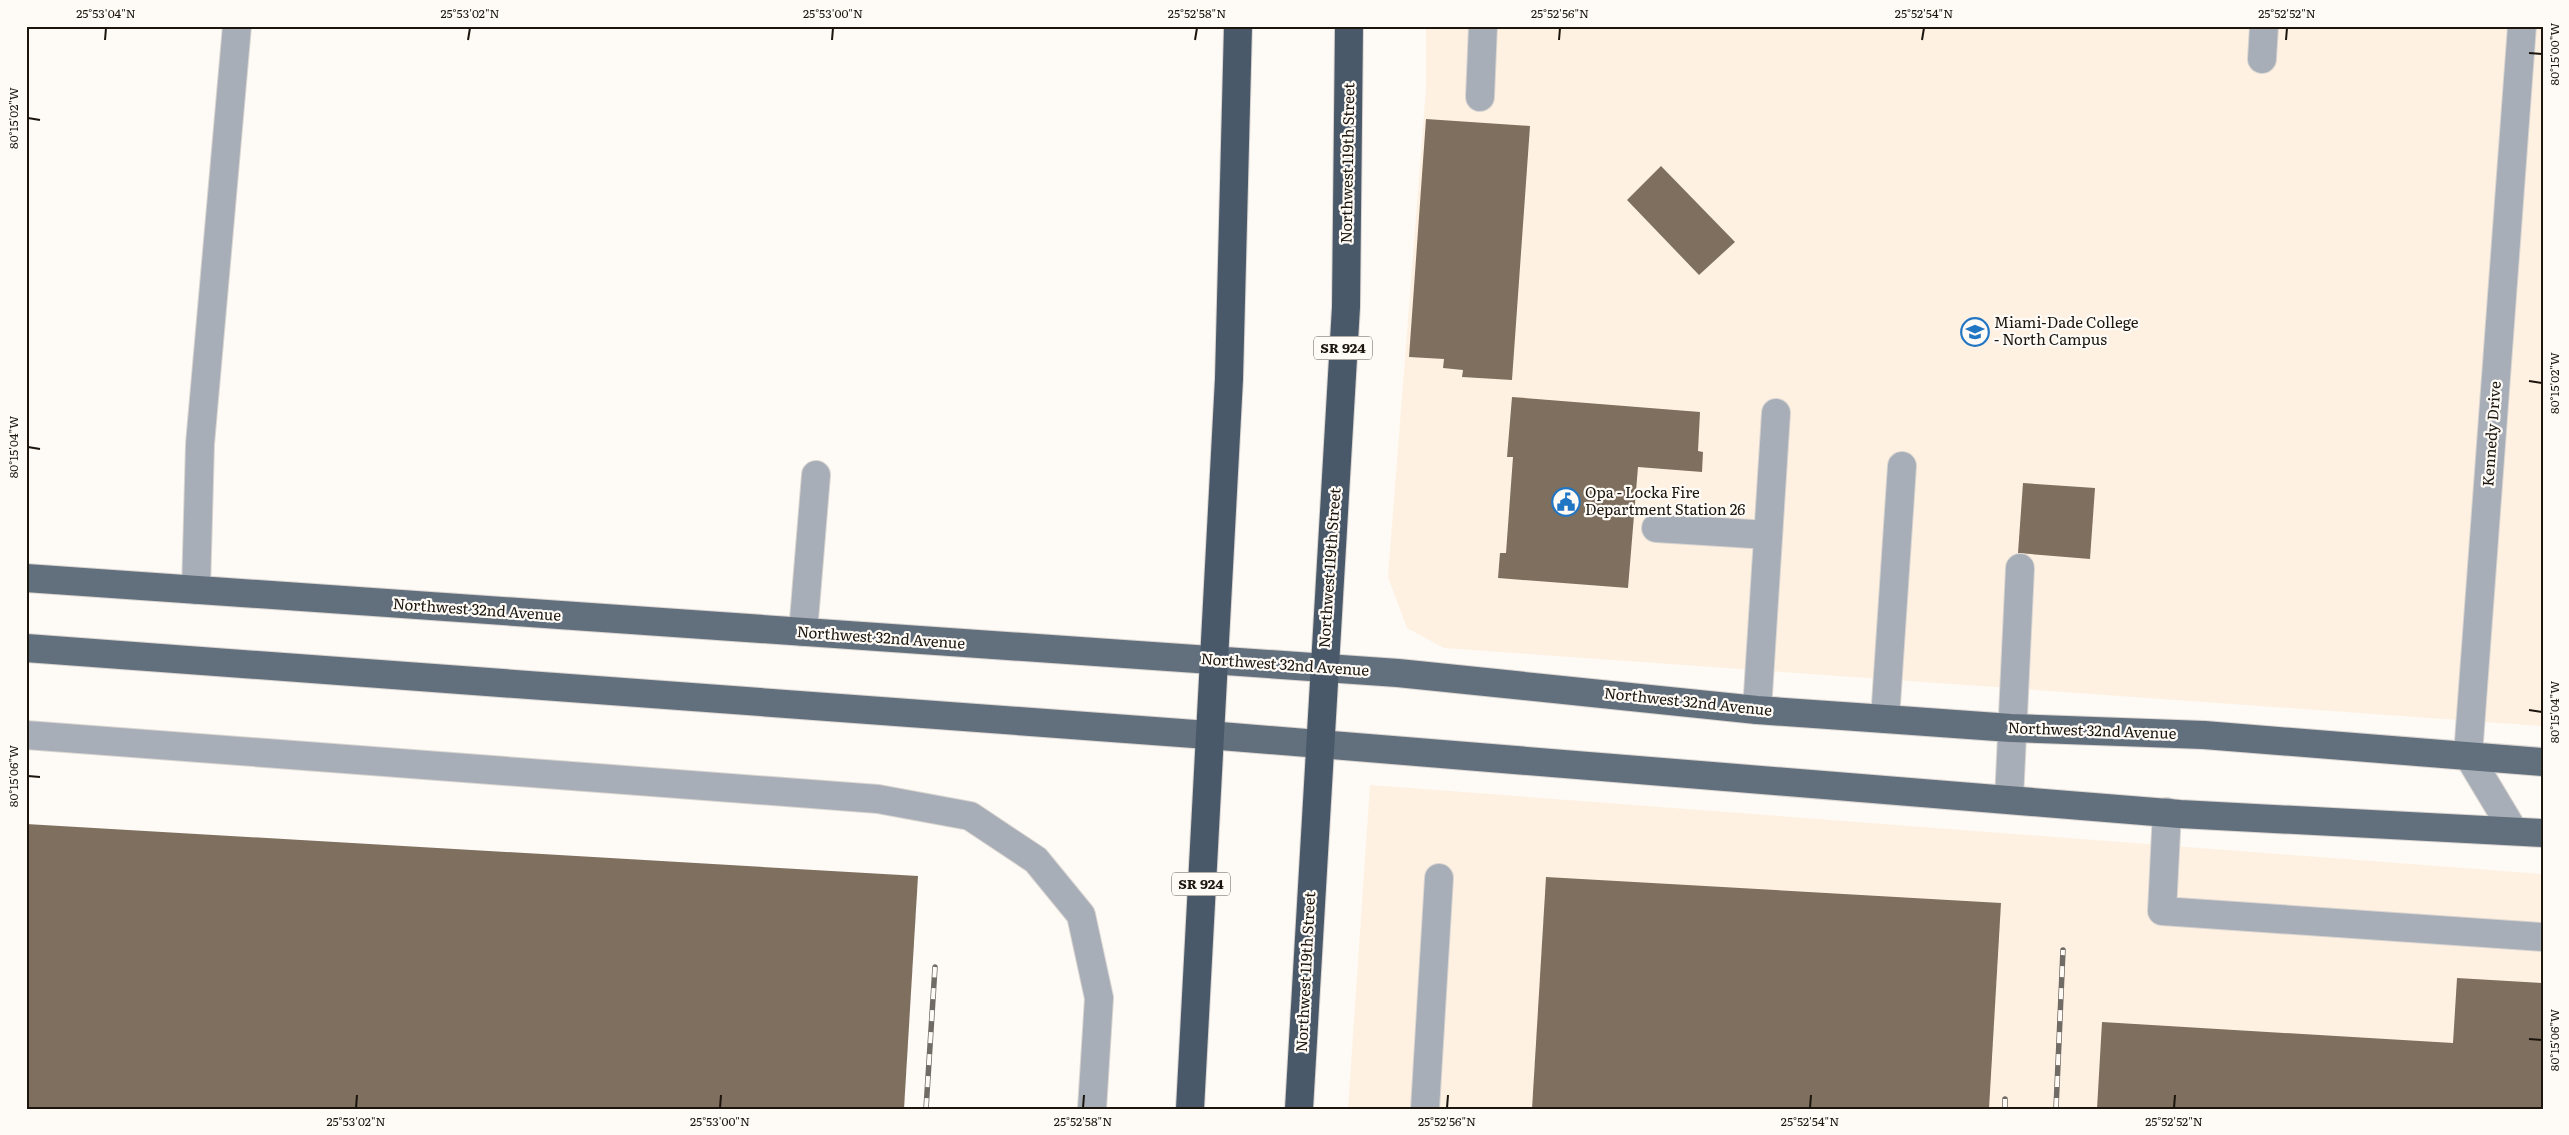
<svg xmlns="http://www.w3.org/2000/svg" width="2569" height="1135" viewBox="0 0 2569 1135" font-family="Literata,serif">
  <style>
    .built { fill: #fff1e1 }
    .building { fill: #7f6f5e }
    .lines { fill: none; stroke-linecap: round; stroke-linejoin: round }
    .minor-casing { stroke: #dad5d1; stroke-width: 30 }
    .major-casing { stroke: #dad5d1; stroke-width: 30 }
    .highway-casing { stroke: #dad5d1; stroke-width: 30 }
    .minor { stroke: #a7aeb7; stroke-width: 28 }
    .major { stroke: #626f7d; stroke-width: 28 }
    .highway { stroke: #4a5969; stroke-width: 28 }
    .rail-casing { stroke: #706b65; stroke-width: 5.5 }
    .rail { stroke: #fefaf6; stroke-width: 4; stroke-dasharray: 11; stroke-linecap: butt }
    .ticks { fill: none; stroke: #1b150e; stroke-width: 2 }
    .labels { text-anchor: middle; stroke-width: 4.5; stroke-linejoin: round; paint-order: stroke }
    .shield { fill: #fefaf6; stroke: #5f5a54; stroke-width: 1 }
    .shield-label { font-size: 14px; font-weight: bold; fill: #1b150e }
    .street-label { font-size: 15px; fill: #1b150e; stroke: #fefaf6 }
    .poi-label { font-size: 15px; fill: #1b150e; stroke: #fefaf6; text-anchor: start }
    .neatline { fill: none; stroke: #1b150e; stroke-width: 2 }
    .ticks-label { font-size: 12px; text-anchor: middle; fill: #1b150e }
  </style>
  <rect width="100%" height="100%" fill="#fefaf6"/>
  <g class="built">
    <polygon points="1426,26 2543,26 2543,726 1444,648 1407,628 1388,577 1426,88"/>
    <polygon points="1370,785 2543,874 2543,1109 1348,1109"/>
  </g>
  <g class="building">
    <polygon points="1426,119 1530,126 1512,380 1462,377 1463,370 1443,368 1444,359 1409,357"/>
    <polygon points="1661,166 1735,242 1699,275 1627,200"/>
    <polygon points="1512,397 1700,412 1698,451 1703,452 1702,472 1638,467 1628,588 1498,578 1500,553 1506,553 1513,457 1507,457"/>
    <polygon points="2023,483 2095,488 2090,559 2018,553"/>
    <polygon points="26,824 918,876 904,1109 26,1109"/>
    <polygon points="1546,877 2001,903 1989,1109 1532,1109"/>
    <polygon points="2457,978 2543,983 2543,1109 2097,1109 2102,1022 2453,1043"/>
  </g>
  <g class="lines">
    <defs>
      <g id="minor">
        <polyline points="2262,59 2264,26"/>
        <polyline points="1480,97 1483,26"/>
        <polyline points="1656,528 1768,535"/>
        <polyline points="196,590 200,444 237,26"/>
        <polyline points="803,632 816,475"/>
        <polyline points="1757,710 1776,413"/>
        <polyline points="1885,719 1902,466"/>
        <polyline points="26,735 878,799 970,816 1036,860 1081,915 1099,998 1092,1109"/>
        <polyline points="2009,799 2020,568"/>
        <polyline points="2167,812 2162,911 2543,937"/>
        <polyline points="2513,830 2468,755 2522,26"/>
        <polyline points="1425,1109 1439,878"/>
      </g>
      <g id="major">
        <polyline points="26,578 1398,673 1757,710 1885,719 2011,728 2204,735 2543,762"/>
        <polyline points="26,648 1208,735 2180,814 2543,833"/>
      </g>
      <g id="highway">
        <polyline points="1190,1109 1229,379 1238,26"/>
        <polyline points="1299,1109 1346,307 1349,26"/>
      </g>
    </defs>
    <use href="#minor" class="minor-casing"/>
    <use href="#major" class="major-casing"/>
    <use href="#highway" class="highway-casing"/>
    <use href="#minor" class="minor"/>
    <use href="#major" class="major"/>
    <use href="#highway" class="highway"/>
    <defs>
      <g id="rail">
        <polyline points="926,1109 935,967"/>
        <polyline points="2005,1109 2005,1099"/>
        <polyline points="2056,1109 2063,950"/>
      </g>
    </defs>
    <use href="#rail" class="rail-casing"/>
    <use href="#rail" class="rail"/>
  </g>
  <path class="ticks" d="M105,40L106,28M468,40L470,28M832,40L833,28M1195,40L1197,28M1559,40L1560,28M1922,40L1924,28M2286,40L2287,28M2529,53L2542,54M28,118L40,120M2529,381L2542,383M28,447L40,449M2529,710L2542,712M28,776L40,777M2529,1039L2542,1040M356,1108L357,1095M720,1108L721,1095M1083,1108L1084,1095M1447,1108L1448,1095M1810,1108L1811,1095M2174,1108L2175,1095"/>
  <defs>
    <symbol id="university-ring" viewBox="-11 -11 22 22"><circle r="9.5" fill="#fefaf6" stroke="#2176c4" stroke-width="1.5"/><path d="M0-5L7-2L0 1L-7-2ZM-4 1L0 2.5L4 1V4Q0 6-4 4Z" fill="#2176c4"/></symbol>
    <symbol id="civic-ring" viewBox="-11 -11 22 22"><circle r="9.5" fill="#fefaf6" stroke="#2176c4" stroke-width="1.5"/><path d="M-.6-6.5H3V-4.5H.6V-3L4-1V1h2V6H-6V1h2V-1L-.6-3ZM-1.2 2.5V6h2.4V2.5Z" fill="#2176c4"/></symbol>
  </defs>
  <g fill-rule="evenodd">
    <use href="#university-ring" x="1959" y="316" width="32" height="32"/>
    <use href="#civic-ring" x="1550" y="486" width="32" height="32"/>
  </g>
  <g class="labels">
    <g class="shield">
      <rect x="1314" y="336.5" width="58" height="23" rx="4"/>
      <rect x="1172" y="872.5" width="58" height="23" rx="4"/>
    </g>
    <g class="shield-label">
      <text x="1343" y="353">SR 924</text>
      <text x="1201" y="889">SR 924</text>
    </g>
    <g class="street-label">
      <text transform="translate(1348 163) rotate(-89)" y="5">Northwest 119th Street</text>
      <text transform="translate(2492 434) rotate(-86)" y="5">Kennedy Drive</text>
      <text transform="translate(1330 568) rotate(-86)" y="5">Northwest 119th Street</text>
      <text transform="translate(477 610) rotate(4)" y="5">Northwest 32nd Avenue</text>
      <text transform="translate(881 638) rotate(4)" y="5">Northwest 32nd Avenue</text>
      <text transform="translate(1285 665) rotate(4)" y="5">Northwest 32nd Avenue</text>
      <text transform="translate(1688 702) rotate(6)" y="5">Northwest 32nd Avenue</text>
      <text transform="translate(2092 731) rotate(2)" y="5">Northwest 32nd Avenue</text>
      <text transform="translate(1306 972) rotate(-87)" y="5">Northwest 119th Street</text>
    </g>
    <g class="poi-label">
      <text x="1994" y="328">Miami-Dade College<tspan x="1994" dy="17">- North Campus</tspan></text>
      <text x="1585" y="498">Opa - Locka Fire<tspan x="1585" dy="17">Department Station 26</tspan></text>
    </g>
  </g>
  <rect width="2569" height="1135" fill="none" stroke="#fefaf6" stroke-width="55"/>
  <rect x="28" y="28" width="2514" height="1080" class="neatline"/>
  <g class="ticks-label">
    <text x="106" y="18">25°53'04"N</text>
    <text x="470" y="18">25°53'02"N</text>
    <text x="833" y="18">25°53'00"N</text>
    <text x="1197" y="18">25°52'58"N</text>
    <text x="1560" y="18">25°52'56"N</text>
    <text x="1924" y="18">25°52'54"N</text>
    <text x="2287" y="18">25°52'52"N</text>
    <text transform="translate(2555 54) rotate(-90)" y="4">80°15'00"W</text>
    <text transform="translate(14 118) rotate(-90)" y="4">80°15'02"W</text>
    <text transform="translate(2555 383) rotate(-90)" y="4">80°15'02"W</text>
    <text transform="translate(14 447) rotate(-90)" y="4">80°15'04"W</text>
    <text transform="translate(2555 712) rotate(-90)" y="4">80°15'04"W</text>
    <text transform="translate(14 776) rotate(-90)" y="4">80°15'06"W</text>
    <text transform="translate(2555 1040) rotate(-90)" y="4">80°15'06"W</text>
    <text x="356" y="1126">25°53'02"N</text>
    <text x="720" y="1126">25°53'00"N</text>
    <text x="1083" y="1126">25°52'58"N</text>
    <text x="1447" y="1126">25°52'56"N</text>
    <text x="1810" y="1126">25°52'54"N</text>
    <text x="2174" y="1126">25°52'52"N</text>
  </g>
</svg>
